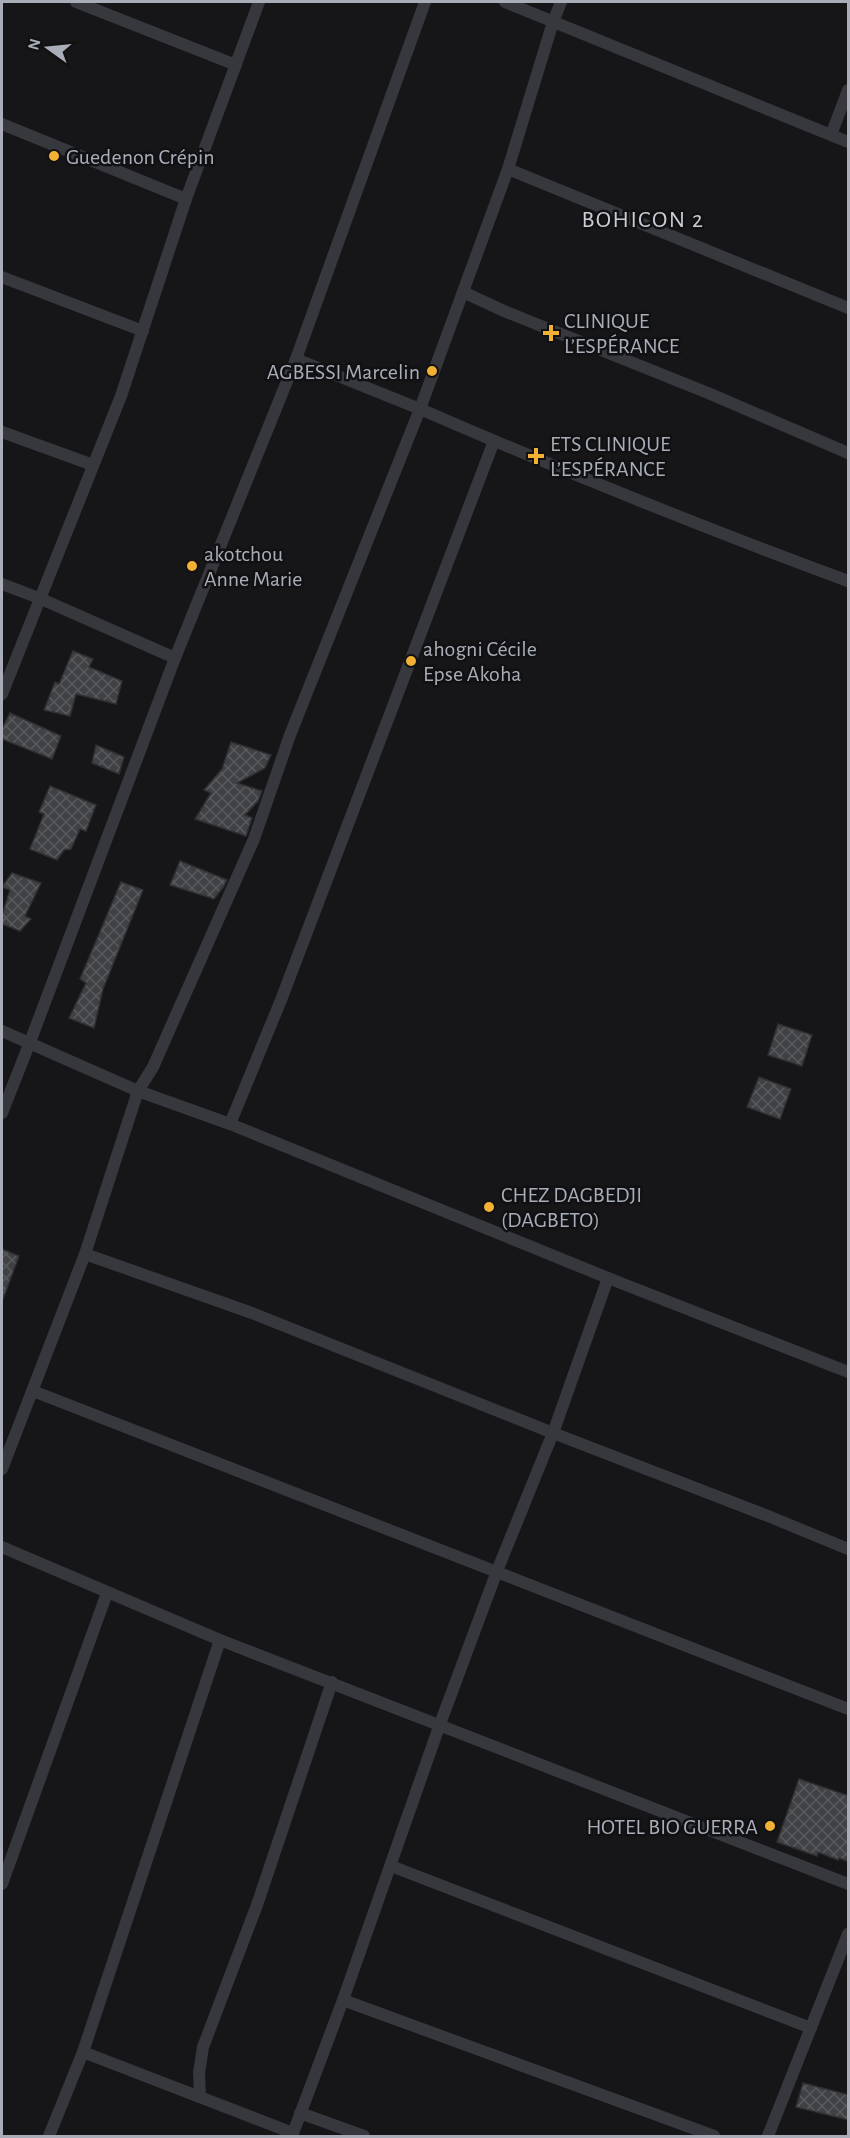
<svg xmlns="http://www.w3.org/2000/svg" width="850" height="2138" viewBox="0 0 850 2138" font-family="'Alegreya Sans',sans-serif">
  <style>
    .building { fill: url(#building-cross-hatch); stroke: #303034; stroke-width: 1.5 }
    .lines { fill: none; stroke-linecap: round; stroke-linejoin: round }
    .street { stroke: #37383d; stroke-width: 12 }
    .poi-dot { fill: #f2b134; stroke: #111113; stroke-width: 2 }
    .labels { text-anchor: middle; stroke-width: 5; stroke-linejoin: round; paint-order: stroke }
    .poi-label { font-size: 22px; fill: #a8adb8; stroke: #111113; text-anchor: start }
    .neighbourhood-label { font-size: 24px; letter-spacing: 1.5px; fill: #c9ccd4; stroke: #111113 }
  </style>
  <defs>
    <pattern id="building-cross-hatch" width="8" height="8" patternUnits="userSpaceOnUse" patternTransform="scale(1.5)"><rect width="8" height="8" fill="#404145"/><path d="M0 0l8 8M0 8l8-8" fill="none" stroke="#595a5e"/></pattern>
  </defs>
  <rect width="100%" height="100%" fill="#161618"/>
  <g class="building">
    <polygon points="73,651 93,659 89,667 122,681 116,704 76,694 70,716 44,710 55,682 59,684"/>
    <polygon points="10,713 61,736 52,759 2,739 2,729"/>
    <polygon points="231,742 271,755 265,768 237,783 262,791 258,801 245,815 252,818 246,836 195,819 211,793 204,790 222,769"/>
    <polygon points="96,745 124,757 119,774 92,763"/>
    <polygon points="50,786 96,805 86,831 80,829 71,849 64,850 57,860 30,849 44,814 39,812"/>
    <polygon points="180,861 227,880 224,886 214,899 170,885"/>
    <polygon points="12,873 41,883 25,916 31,919 20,931 2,924 2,915 10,890 2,887"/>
    <polygon points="121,882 143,890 103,989 94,1028 69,1018 86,983 80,979"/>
    <polygon points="778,1024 812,1035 802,1066 768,1055"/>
    <polygon points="759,1077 791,1089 780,1119 747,1107"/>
    <polygon points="2,1249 19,1256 3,1299 2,1298"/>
    <polygon points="799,1779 849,1796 849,1862 839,1858 838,1860 818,1852 817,1856 777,1842"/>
    <polygon points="803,2083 849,2095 849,2120 796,2107"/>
  </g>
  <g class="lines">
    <g class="street">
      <polyline points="76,2 236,65"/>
      <polyline points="505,2 848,142"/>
      <polyline points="2,124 186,199"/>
      <polyline points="831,135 848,90"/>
      <polyline points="508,169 848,308"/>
      <polyline points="2,277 143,331"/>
      <polyline points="463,292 504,311 708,393 848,453"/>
      <polyline points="296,359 420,409 508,169 553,22 561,2"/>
      <polyline points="2,432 93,465"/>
      <polyline points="2,584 39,598 175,658"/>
      <polyline points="2,694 121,396 186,199 259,2"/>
      <polyline points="2,1031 138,1091 230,1124 608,1278 848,1372"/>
      <polyline points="2,1113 30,1042 175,658 296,359 425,2"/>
      <polyline points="230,1124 281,1000 494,441"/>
      <polyline points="85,1254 252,1313 553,1433 768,1516 848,1549"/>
      <polyline points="33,1391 848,1709"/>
      <path d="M2,1469L85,1254L138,1091L153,1067L254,839L290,735L420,409C561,470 704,528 848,581"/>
      <polyline points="2,1547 220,1640 848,1884"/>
      <polyline points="391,1866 811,2028"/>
      <polyline points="2,1884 107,1593"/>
      <polyline points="343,2000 714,2136"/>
      <polyline points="83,2052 293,2133"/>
      <polyline points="200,2097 199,2073 203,2047 257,1905 332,1682"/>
      <polyline points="300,2113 364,2136"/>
      <polyline points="49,2136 83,2052 220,1640"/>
      <polyline points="292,2136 343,2000 440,1724 497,1571 553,1433 608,1278"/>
      <polyline points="768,2136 848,1934"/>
    </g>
  </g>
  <g class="poi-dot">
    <circle cx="54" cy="156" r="6"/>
    <path d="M548 324h6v6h6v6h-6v6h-6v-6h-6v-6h6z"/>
    <circle cx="432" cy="371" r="6"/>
    <path d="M533 447h6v6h6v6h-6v6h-6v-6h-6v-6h6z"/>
    <circle cx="192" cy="566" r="6"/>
    <circle cx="411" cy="661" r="6"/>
    <circle cx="489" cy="1207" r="6"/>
    <circle cx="770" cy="1826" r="6"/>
  </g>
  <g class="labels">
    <g class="poi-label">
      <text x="66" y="164">Guedenon Crépin</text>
      <text x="564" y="328">CLINIQUE<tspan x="564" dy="25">L’ESPÉRANCE</tspan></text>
      <text x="420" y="379" text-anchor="end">AGBESSI Marcelin</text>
      <text x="550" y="451">ETS CLINIQUE<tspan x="550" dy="25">L’ESPÉRANCE</tspan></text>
      <text x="204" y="561">akotchou<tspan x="204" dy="25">Anne Marie</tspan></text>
      <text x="423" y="656">ahogni Cécile<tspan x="423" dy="25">Epse Akoha</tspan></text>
      <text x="501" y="1202">CHEZ DAGBEDJI<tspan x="501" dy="25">(DAGBETO)</tspan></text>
      <text x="758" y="1834" text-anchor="end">HOTEL BIO GUERRA</text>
    </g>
    <g class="neighbourhood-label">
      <text x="643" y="227">BOHICON 2</text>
    </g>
  </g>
  <rect width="850" height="2138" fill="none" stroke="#a8adb8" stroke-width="6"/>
  <g transform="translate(48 48) rotate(285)" stroke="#111113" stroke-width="4.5" paint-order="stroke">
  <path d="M0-4.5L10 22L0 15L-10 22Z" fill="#a8adb8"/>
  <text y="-9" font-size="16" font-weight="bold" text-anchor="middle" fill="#a8adb8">N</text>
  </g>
</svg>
